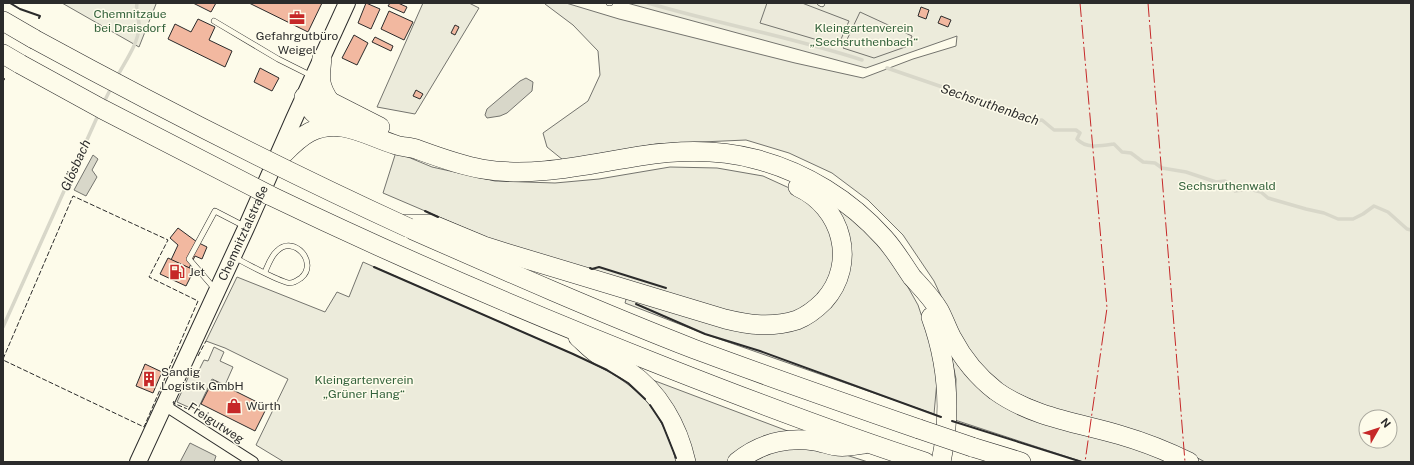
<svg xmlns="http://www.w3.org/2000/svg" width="1414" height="465" viewBox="0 0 1414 465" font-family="'Public Sans',sans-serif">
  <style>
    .green { fill: #ecebdb; stroke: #74746e; fill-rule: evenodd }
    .parking { fill: #eceadb; stroke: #74746e }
    .water { fill: #d8d7c9; stroke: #74746e }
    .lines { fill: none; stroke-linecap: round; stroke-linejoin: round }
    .stream { stroke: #d8d7c9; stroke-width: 3.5 }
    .building { fill: #f2b8a0; stroke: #2b2b2b }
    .lane-casing { stroke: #2b2b2b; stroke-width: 6 }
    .street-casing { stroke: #2b2b2b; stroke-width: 12 }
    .primary-casing { stroke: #2b2b2b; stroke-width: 18 }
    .highway-casing { stroke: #2b2b2b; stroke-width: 20 }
    .lane { stroke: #fdfbea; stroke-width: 5 }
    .street { stroke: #fdfbea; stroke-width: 10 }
    .primary { stroke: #fdfbea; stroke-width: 16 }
    .highway { stroke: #fdfbea; stroke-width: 19 }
    .highway-bridge-casing { stroke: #2b2b2b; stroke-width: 20; stroke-linecap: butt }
    .highway-bridge { stroke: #fdfbea; stroke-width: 19 }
    .fence { stroke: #2b2b2b; stroke-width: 1; stroke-dasharray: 5 2; stroke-linecap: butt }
    .wall { stroke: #2b2b2b; stroke-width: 2 }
    .power { stroke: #c62828; stroke-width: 1; stroke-dasharray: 14 3 2 3; stroke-linecap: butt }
    .labels { text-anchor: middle; stroke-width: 3; stroke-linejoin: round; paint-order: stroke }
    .park-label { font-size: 12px; fill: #34623c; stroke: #fdfbea }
    .poi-label { font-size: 12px; fill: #2b2b2b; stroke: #fdfbea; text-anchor: start }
    .street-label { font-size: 12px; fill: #2b2b2b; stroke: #fdfbea }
    .water-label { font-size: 13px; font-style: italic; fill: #2b2b2b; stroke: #fdfbea }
  </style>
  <rect width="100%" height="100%" fill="#fdfbea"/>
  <g class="green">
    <polygon points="62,3 156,3 156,4 139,47"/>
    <polygon points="423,3 469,3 479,8 415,114 377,107"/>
    <path d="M546,3H566L619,19L795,63L863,78L913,59L956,46L957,36L866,68L627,3H1411V462H1205L1192,455L1023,398L990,376L962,341L934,281L903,235L868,200L832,173L789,153L746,140L656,144L563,160L547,147L543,133L588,101L600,75L598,51L573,25L545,4ZM1366,417H1390V441H1366Z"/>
    <polygon points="396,152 432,167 495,181 555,183 599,179 670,167 717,168 763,176 798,192 820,210 833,232 837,256 830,281 819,298 798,314 746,318 507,246 383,193"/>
    <polygon points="834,204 858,222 877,243 900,273 918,305 931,344 937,381 934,414 705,334 625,303 627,296 760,331 838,293"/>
    <path d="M363,262L573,354C609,371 641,386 661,422C668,434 672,449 678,462H284L256,445L288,379L225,348L206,341L237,277L325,312L337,292L349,297Z"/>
    <polygon points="948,341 969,372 1173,462 1083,462 955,420 956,379"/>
    <polygon points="650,379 793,433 729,462 692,462"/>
    <polygon points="783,446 843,454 868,462 746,462"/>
  </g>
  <g class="parking">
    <polygon points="767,3 802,3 849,21 838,46 760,23"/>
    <polygon points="860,12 912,36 908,46 874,58 843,48"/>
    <polygon points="214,347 224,352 220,361 233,367 225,385 212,379 197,411 177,402 192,369 198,372 204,360 208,361"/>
  </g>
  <g class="water">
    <polygon points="526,78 533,82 532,91 507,113 500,116 487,118 485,115 487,109 520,81"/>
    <polygon points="93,155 98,159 92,170 97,177 86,196 74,190"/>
    <polygon points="190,443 216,456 214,462 180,462"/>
  </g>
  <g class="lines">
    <g class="stream">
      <path d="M648,3C719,24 792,37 862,60"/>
      <path d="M887,68L954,91L969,99L1017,112L1036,121L1042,120L1054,130H1076L1080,133L1077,139C1086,149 1101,146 1114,144L1122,152L1131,153L1143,162L1155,163L1162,168L1186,172L1216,182L1225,181L1235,191L1249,189L1261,192L1268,198L1306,209L1324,213L1338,219H1353L1363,214L1374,206L1388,212L1407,229L1411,230"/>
      <path d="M117,77C124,63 138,44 139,28C140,19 135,13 137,3"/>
      <polyline points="103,104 111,88"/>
      <polyline points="3,327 99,113"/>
    </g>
  </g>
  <g class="building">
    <polygon points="193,3 216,3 211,12"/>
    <polygon points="249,3 322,3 308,32"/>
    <polygon points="366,3 380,9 371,29 358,23"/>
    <polygon points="390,3 398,3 407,7 404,13 388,6"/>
    <polygon points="921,7 929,10 926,19 918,16"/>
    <polygon points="389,11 413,22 404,40 381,29"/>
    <polygon points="941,16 951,20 948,27 938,23"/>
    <polygon points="198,19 215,27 209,40 232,51 225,67 168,39 175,24 191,32"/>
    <polygon points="455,25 459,27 455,35 451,33"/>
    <polygon points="354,35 368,43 357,65 342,58"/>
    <polygon points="375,37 393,46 391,51 372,42"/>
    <polygon points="260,68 279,78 272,91 254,82"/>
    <polygon points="416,90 423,94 420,99 413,96"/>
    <polygon points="178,228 197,242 207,247 202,259 195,256 189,268 171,260 178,245 170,238"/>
    <polygon points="168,258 194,270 186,286 160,274"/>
    <polygon points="145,364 162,372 153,393 136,386"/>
    <polygon points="213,380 267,407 255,431 201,404"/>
  </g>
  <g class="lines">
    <defs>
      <g id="lane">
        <polyline points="609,3 610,3"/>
        <polyline points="820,3 822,4"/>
        <polyline points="214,21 278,59 312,76"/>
        <path d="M234,257C243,262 282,283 290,283C294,283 298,280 301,278C319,263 294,234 277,251C271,256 268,265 265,272"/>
        <polyline points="214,288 189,259 215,211 244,226"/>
      </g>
      <polyline id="street" points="164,405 253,462"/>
      <g id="primary">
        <path id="s1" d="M138,462L246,228L294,119L347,3"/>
      </g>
      <g id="highway">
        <polyline points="3,21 34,39"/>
        <polyline points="3,54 20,64"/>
        <path d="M322,58C320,78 318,84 330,102"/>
        <path d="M338,125C319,118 312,116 304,97H321L380,127"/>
        <path d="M274,163C285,153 296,139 310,132C340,117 367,136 396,145C402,147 410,147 416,149C438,157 459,165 482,169C535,178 588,164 640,156C678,150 718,149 755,159C805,172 850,200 884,238C895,250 903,264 912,277C921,287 932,298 939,310C944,319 947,329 952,338C963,359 978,377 996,391C1032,417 1079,423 1120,435C1144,442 1167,451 1189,462"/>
        <path d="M269,195C400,258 533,315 668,368C752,401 838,434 925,462"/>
        <path d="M401,224H431L484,246L506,253L725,319C749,325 772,328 797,320C807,316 817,308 824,301C858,263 842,207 798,187"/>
        <path d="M413,230C506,271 599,312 694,349C769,377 844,403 919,429"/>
        <path d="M931,317C948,364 951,414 941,462"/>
        <path d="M578,337C585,343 591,350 599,355C608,361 619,365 628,371C659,392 678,426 686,462"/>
        <polyline points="972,447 1021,462"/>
        <path d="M737,462C760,443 786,437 815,441C822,442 829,445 836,446C845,448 856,445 864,444"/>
      </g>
    </defs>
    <use href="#lane" class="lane-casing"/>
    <use href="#street" class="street-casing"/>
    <use href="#primary" class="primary-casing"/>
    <use href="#highway" class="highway-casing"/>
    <use href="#lane" class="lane"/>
    <use href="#street" class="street"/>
    <use href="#primary" class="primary"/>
    <use href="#highway" class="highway"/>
    <defs>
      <g id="highway-bridge">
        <path d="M34,39C157,106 282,170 409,228"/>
        <polyline points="20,64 102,109 269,195"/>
        <polyline points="919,429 972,447"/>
      </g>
    </defs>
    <use href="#highway-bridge" class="highway-bridge-casing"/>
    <use href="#highway-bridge" class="highway-bridge"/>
    <g class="fence">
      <polyline points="198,356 206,341"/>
      <polyline points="3,359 73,196 168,240 149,277 198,301 144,427 3,360"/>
      <polyline points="186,376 191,367"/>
      <polyline points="174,401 173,403 190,410"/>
    </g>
    <g class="wall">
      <polyline points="10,3 20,9 40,16 39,18"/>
      <polyline points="3,80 4,79"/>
      <polyline points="425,211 438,217"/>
      <polyline points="374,267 573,354 607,370 628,383 645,399"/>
      <polyline points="590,268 592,269 599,267 666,288"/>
      <polyline points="636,304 705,334 760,351 941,417"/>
      <polyline points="650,405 662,423 676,458"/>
      <polyline points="952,421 1082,462"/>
    </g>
    <g class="power">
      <polyline points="1080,3 1107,308 1085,462"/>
      <polyline points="1148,3 1185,462"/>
    </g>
  </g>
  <defs>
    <symbol id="office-bare" viewBox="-9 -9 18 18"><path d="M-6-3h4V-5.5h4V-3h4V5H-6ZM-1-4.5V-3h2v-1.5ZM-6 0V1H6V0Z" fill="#c62828" stroke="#fdfbea" stroke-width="2.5" paint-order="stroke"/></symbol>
    <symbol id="fuel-bare" viewBox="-9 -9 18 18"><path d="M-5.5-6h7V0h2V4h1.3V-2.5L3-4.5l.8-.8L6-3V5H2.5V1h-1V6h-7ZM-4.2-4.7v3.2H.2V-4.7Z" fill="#c62828" stroke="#fdfbea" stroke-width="2.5" paint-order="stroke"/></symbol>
    <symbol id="building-bare" viewBox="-9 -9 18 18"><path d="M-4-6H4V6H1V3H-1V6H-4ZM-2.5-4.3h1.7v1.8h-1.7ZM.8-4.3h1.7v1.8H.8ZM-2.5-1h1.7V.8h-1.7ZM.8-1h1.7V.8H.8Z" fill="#c62828" stroke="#fdfbea" stroke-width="2.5" paint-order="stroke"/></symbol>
    <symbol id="shop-bare" viewBox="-9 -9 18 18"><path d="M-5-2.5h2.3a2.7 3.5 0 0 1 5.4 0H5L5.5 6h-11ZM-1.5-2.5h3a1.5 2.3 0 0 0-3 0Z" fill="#c62828" stroke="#fdfbea" stroke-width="2.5" paint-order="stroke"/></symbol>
  </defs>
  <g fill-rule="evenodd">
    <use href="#office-bare" x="286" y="7" width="22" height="22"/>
    <use href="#fuel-bare" x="166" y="261" width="22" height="22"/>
    <use href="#building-bare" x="138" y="368" width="22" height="22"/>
    <use href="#shop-bare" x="223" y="395" width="22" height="22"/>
  </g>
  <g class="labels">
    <g class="park-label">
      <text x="130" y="18">Chemnitzaue<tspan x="130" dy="14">bei Draisdorf</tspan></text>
      <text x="864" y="32">Kleingartenverein<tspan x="864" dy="14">„Sechsruthenbach“</tspan></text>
      <text x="1227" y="190">Sechsruthenwald</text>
      <text x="364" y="384">Kleingartenverein<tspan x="364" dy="14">„Grüner Hang“</tspan></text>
    </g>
    <g class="poi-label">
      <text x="297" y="40" text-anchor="middle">Gefahrgutbüro<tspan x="297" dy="14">Weigel</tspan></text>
      <text x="189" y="276">Jet</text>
      <text x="161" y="376">Sandig<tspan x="161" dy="14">Logistik GmbH</tspan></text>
      <text x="246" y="410">Würth</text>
    </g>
    <g class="street-label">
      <text dy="4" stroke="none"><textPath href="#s1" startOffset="252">Chemnitztalstraße</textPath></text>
      <text transform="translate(216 423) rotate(33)" y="4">Freigutweg</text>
    </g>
    <g class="water-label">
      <text transform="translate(990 104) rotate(19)" y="5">Sechsruthenbach</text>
      <text transform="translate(75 165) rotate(-66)" y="5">Glösbach</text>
    </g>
  </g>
  <rect width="1414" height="465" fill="none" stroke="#2b2b2b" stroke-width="8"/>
  <g transform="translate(1378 429) rotate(51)"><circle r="19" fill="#fdfbea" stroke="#a9a89e"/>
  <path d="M0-3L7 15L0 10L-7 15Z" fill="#c62828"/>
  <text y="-6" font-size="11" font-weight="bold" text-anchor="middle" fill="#2b2b2b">N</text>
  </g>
</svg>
